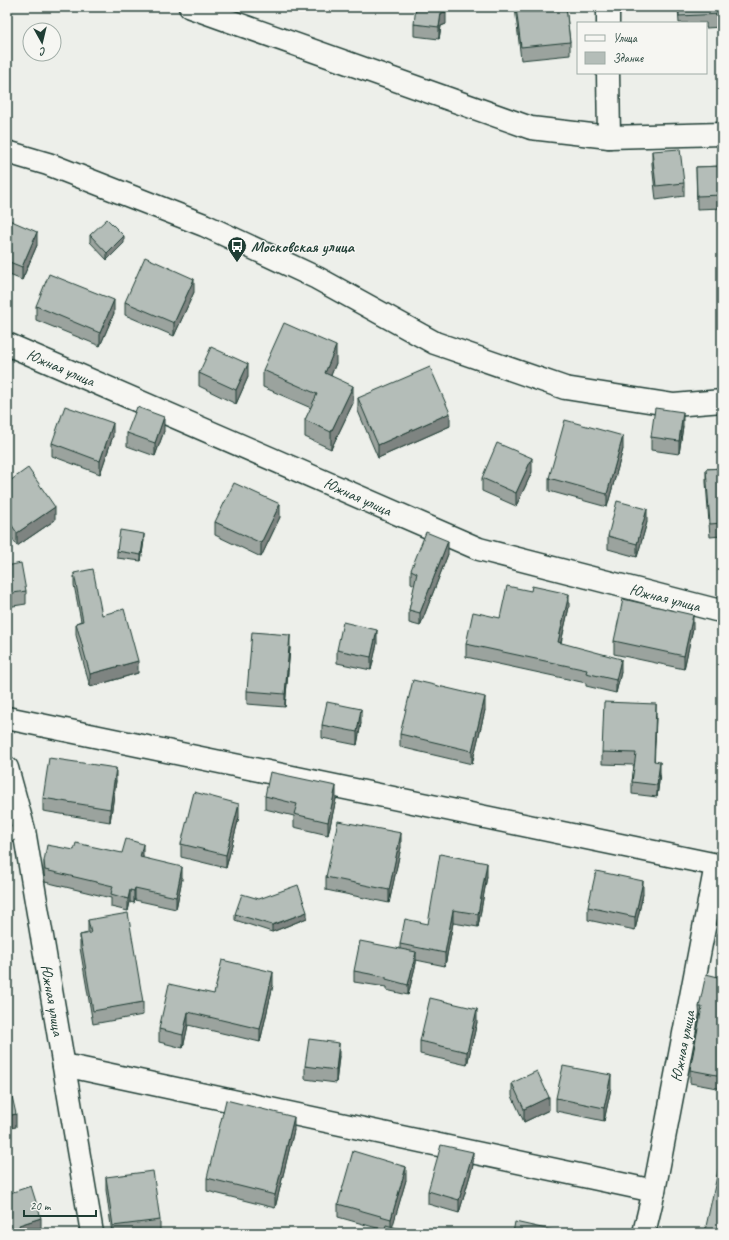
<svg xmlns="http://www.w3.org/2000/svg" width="729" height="1240" viewBox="0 0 729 1240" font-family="Caveat,sans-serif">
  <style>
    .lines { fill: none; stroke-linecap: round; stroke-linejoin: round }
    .lane-casing { stroke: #1f3d34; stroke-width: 16 }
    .street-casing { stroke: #1f3d34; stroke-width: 25 }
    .secondary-casing { stroke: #1f3d34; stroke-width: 25 }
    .lane { stroke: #f6f6f2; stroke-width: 13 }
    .street { stroke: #f6f6f2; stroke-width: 22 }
    .secondary { stroke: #f6f6f2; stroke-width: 22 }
    .wall { fill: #9ba39e; stroke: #1f3d34 }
    .shaded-wall { fill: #7e8481; stroke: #1f3d34 }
    .building { fill: #b4bdb8; stroke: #1f3d34 }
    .labels { text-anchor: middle; stroke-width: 3; stroke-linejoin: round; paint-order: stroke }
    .poi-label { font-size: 16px; font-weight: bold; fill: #1f3d34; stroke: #f6f6f2; text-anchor: start }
    .street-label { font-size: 16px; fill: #1f3d34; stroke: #f6f6f2 }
  </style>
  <rect width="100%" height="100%" fill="#edefea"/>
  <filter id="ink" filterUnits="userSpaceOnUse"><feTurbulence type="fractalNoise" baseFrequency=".025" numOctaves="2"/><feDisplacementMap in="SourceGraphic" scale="8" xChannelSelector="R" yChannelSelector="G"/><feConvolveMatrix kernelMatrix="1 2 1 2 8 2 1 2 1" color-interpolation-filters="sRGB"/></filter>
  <g filter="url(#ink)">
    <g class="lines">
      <defs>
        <polyline id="lane" points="7,835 24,830"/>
        <g id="street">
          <polyline points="190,7 531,128 609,137 722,134"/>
          <polyline points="608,7 608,23"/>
          <polyline points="608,73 609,137"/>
          <polyline points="7,344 479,549 716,610 722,609"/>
          <polyline points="7,718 722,866"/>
          <polyline points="7,768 24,830 92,1233"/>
          <polyline points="64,1065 654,1191"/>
          <polyline points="644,1233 654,1191 716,865"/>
        </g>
        <polyline id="secondary" points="7,152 48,164 204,225 317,278 435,343 565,388 674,405 722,401"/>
      </defs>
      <use href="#lane" class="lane-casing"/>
      <use href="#street" class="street-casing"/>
      <use href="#secondary" class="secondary-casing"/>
      <use href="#lane" class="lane"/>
      <use href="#street" class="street"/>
      <use href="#secondary" class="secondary"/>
    </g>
    <g class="wall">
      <polygon points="515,7 566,7 570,42 570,55 521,60"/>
      <polygon points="678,7 722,7 722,27 706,28 706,23 679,23"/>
      <polygon points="414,24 446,24 441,26 439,39 414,36"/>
      <polygon points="652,151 684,183 684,196 656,200 652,164"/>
      <polygon points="722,166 722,208 697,209 696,167"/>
      <polygon points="7,219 37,245 22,280 7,274"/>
      <polygon points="90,235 124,243 107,260 90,242"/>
      <polygon points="194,292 174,336 125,315 125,302"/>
      <polygon points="36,306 114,313 100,346 36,320"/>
      <polygon points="336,363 331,375 353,403 331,449 305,437 305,420 311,408 263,387 263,370"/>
      <polygon points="199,373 248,377 236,404 199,386"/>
      <polygon points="358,398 450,426 378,458 358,411"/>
      <polygon points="683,426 679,454 651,450 651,437"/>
      <polygon points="164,431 155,456 127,446 127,433"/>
      <polygon points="113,436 100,474 52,456 52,443"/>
      <polygon points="623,449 607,507 549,491 549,478"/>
      <polygon points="722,468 722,536 710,537 706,482 706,469"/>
      <polygon points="532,472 516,506 482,491 482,478"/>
      <polygon points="7,483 55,520 17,546 7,531"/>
      <polygon points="280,517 261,557 215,535 215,522"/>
      <polygon points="647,522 637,557 608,549 608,536"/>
      <polygon points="144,540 141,561 117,558 117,551"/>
      <polygon points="448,554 420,626 409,623 409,610 415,585 411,583 411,570"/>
      <polygon points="7,566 26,591 26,604 7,607"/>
      <polygon points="74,573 102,615 138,673 90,687 76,635 76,623 81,621 74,585"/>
      <polygon points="569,607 561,643 621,672 616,693 586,686 586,683 466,657 466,644 500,618"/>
      <polygon points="693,628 684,669 614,654 614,641"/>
      <polygon points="377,643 371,670 337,663 337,650"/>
      <polygon points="290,648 285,707 247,704 247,691"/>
      <polygon points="485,710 472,764 400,747 400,734"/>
      <polygon points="656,716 654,761 660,774 657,797 632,794 632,782 634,765 602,764 602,752"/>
      <polygon points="361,723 357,745 322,738 322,725"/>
      <polygon points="116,781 110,822 43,811 43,798"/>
      <polygon points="265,796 336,799 328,835 294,827 294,816 265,809"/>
      <polygon points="239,817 226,868 181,857 181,844"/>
      <polygon points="401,847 389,903 326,890 326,877"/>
      <polygon points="74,850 143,856 143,858 182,879 176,909 135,900 134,903 130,902 128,911 111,907 111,898 45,882 44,873 44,861"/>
      <polygon points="487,876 478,927 453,923 445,966 416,960 416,963 408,995 386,990 386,987 354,982 354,971 400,949 400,944 428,924"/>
      <polygon points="643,894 635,930 588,920 588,907"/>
      <polygon points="235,914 307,918 272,932 235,920"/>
      <polygon points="88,920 143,1002 143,1015 93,1024 80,948 80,935 88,933"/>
      <polygon points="722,978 722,1089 690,1083 690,1070 700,1020 699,1007"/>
      <polygon points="273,985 260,1042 188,1025 183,1048 159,1042 159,1029 214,994"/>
      <polygon points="477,1022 467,1065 420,1054 420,1041"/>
      <polygon points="339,1056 336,1083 305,1079 305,1066"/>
      <polygon points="512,1083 549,1110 524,1122 512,1096"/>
      <polygon points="611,1088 604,1121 556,1111 556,1098"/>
      <polygon points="294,1130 275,1208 207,1191 207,1178"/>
      <polygon points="473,1165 459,1213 428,1204 428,1191"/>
      <polygon points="106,1177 160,1220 160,1233 112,1233 106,1190"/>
      <polygon points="406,1180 392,1227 384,1230 338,1217 338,1204"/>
      <polygon points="705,1231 722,1233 705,1233"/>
    </g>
    <g class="shaded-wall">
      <polygon points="446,12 446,24 441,26 439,39 439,27 441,13"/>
      <polygon points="37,232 37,245 22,280 22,267"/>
      <polygon points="124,236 124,243 107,260 107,253"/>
      <polygon points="194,279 194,292 174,336 174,323"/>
      <polygon points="114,300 114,313 100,346 100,333"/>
      <polygon points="336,346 336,363 325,390 325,373"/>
      <polygon points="248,364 248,377 236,404 236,390"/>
      <polygon points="353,386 353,403 331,449 331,432"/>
      <polygon points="683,412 683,426 679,454 679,441"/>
      <polygon points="450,413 450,426 378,458 378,445"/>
      <polygon points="164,417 164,431 155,456 155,443"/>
      <polygon points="113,423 113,436 100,474 100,461"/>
      <polygon points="623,436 623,449 607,507 607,494"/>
      <polygon points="532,458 532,472 516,506 516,493"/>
      <polygon points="280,504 280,517 261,557 261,543"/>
      <polygon points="55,507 55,520 17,546 17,533"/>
      <polygon points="647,509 647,522 637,557 637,544"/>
      <polygon points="144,534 144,540 141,561 141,555"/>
      <polygon points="448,541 448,554 420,626 420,613"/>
      <polygon points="569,594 569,607 558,655 558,642"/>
      <polygon points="693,615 693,628 684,669 684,656"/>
      <polygon points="377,630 377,643 371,670 371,657"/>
      <polygon points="290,635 290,648 285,707 285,694"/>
      <polygon points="621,659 621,672 616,693 616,680"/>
      <polygon points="138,661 138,673 90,687 90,674"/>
      <polygon points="485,697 485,710 472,764 472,751"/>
      <polygon points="656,704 656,716 654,773 654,761"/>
      <polygon points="361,709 361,723 357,745 357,732"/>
      <polygon points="660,762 660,774 657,797 657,785"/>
      <polygon points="116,768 116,781 110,822 110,809"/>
      <polygon points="336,786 336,799 328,835 328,822"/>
      <polygon points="239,804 239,817 226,868 226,855"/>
      <polygon points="401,833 401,847 389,903 389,890"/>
      <polygon points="143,844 143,856 140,869 140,857"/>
      <polygon points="487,863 487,876 478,927 478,914"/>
      <polygon points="182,867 182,879 176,909 176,897"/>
      <polygon points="643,881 643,894 635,930 635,917"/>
      <polygon points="135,888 135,900 134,903 134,891"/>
      <polygon points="130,890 130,902 128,911 128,899"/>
      <polygon points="453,910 453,923 445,966 445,953"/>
      <polygon points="307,912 307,918 272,932 272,925"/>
      <polygon points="416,952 416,963 408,995 408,985"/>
      <polygon points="273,972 273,985 260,1042 260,1029"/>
      <polygon points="477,1009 477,1022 467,1065 467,1052"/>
      <polygon points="188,1012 188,1025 183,1048 183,1035"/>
      <polygon points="339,1043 339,1056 336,1083 336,1070"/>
      <polygon points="611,1075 611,1088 604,1121 604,1108"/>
      <polygon points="549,1097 549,1110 524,1122 524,1109"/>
      <polygon points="16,1114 16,1127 7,1129 7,1116"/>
      <polygon points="294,1117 294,1130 275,1208 275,1195"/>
      <polygon points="473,1152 473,1165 459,1213 459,1200"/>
      <polygon points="406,1167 406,1180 391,1232 391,1219"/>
      <polygon points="41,1218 41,1231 34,1233 19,1233 19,1225"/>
    </g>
    <g class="building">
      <polygon points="416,7 446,7 446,12 441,13 439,27 414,24"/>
      <polygon points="516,7 566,7 570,42 521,47"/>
      <polygon points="679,7 722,7 722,14 679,16"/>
      <polygon points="680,149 684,183 656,186 652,151"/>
      <polygon points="722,166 722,195 697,196 696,167"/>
      <polygon points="7,219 37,232 22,267 7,261"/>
      <polygon points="107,219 124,236 107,253 90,235"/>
      <polygon points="145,257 194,279 174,323 125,302"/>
      <polygon points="49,274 114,300 100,333 36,306"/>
      <polygon points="284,323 336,346 325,373 353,386 331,432 305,420 317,394 263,370"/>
      <polygon points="211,347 248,364 236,390 199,373"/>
      <polygon points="430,367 450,413 378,445 358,398"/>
      <polygon points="65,406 113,423 100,461 52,443"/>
      <polygon points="137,407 164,417 155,443 127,433"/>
      <polygon points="655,408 683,412 679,441 651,437"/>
      <polygon points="565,420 623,436 607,494 549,478"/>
      <polygon points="497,443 532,458 516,493 482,478"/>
      <polygon points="28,468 55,507 17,533 7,518 7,483"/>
      <polygon points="722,468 722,523 710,524 706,469"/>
      <polygon points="234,483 280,504 261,543 215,522"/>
      <polygon points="617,501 647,509 637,544 608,536"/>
      <polygon points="120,530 144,534 141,555 117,551"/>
      <polygon points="426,532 448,541 420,613 409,610 417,573 411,570"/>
      <polygon points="21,563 26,591 7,594 7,566"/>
      <polygon points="93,569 102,615 124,609 138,661 90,674 76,623 83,621 74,573"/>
      <polygon points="507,586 531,591 532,586 569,594 558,642 621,659 616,680 586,673 587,670 466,644 473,612 500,618"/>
      <polygon points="623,599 693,615 684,656 614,641"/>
      <polygon points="343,622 377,630 371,657 337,650"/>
      <polygon points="252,632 290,635 285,694 247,691"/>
      <polygon points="413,680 485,697 472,751 400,734"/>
      <polygon points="327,702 361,709 357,732 322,725"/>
      <polygon points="604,702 656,704 654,761 660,762 657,785 632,782 636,753 602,752"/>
      <polygon points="49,758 116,768 110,809 43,798"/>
      <polygon points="270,772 336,786 328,822 294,814 297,804 265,796"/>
      <polygon points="194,792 239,804 226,855 181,844"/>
      <polygon points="338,821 401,833 389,890 326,877"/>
      <polygon points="126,839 143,844 140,857 182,867 176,897 135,888 134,891 130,890 128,899 111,894 113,886 45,870 44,861 47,845 74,850 76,843 122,853"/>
      <polygon points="440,854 487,863 478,914 453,910 445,953 400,944 405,919 428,924"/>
      <polygon points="596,871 643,881 635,917 588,907"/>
      <polygon points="298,885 307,912 272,925 235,914 242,894 259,899"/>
      <polygon points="128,913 143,1002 93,1011 80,935 91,933 88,920"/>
      <polygon points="360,941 416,952 408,985 386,979 386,977 354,971"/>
      <polygon points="222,960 273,972 260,1029 188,1012 183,1035 159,1029 169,984 214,994"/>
      <polygon points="706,974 722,978 722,1076 690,1070 702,1007 699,1007"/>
      <polygon points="430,998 477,1009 467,1052 420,1041"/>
      <polygon points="309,1039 339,1043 336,1070 305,1066"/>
      <polygon points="563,1066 611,1075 604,1108 556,1098"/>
      <polygon points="537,1071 549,1097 524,1109 512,1083"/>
      <polygon points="7,1074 16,1114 7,1116"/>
      <polygon points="226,1100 294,1117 275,1195 207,1178"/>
      <polygon points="441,1145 473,1152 459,1200 428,1191"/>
      <polygon points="353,1151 406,1167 391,1219 338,1204"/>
      <polygon points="722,1153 722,1233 715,1233 705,1231"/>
      <polygon points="153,1171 160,1220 113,1226 106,1177"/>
      <polygon points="31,1186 41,1218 19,1225 21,1233 7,1233 7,1203 8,1202 7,1198 7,1194"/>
      <polygon points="515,1222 564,1233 513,1233"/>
      <polygon points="386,1225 416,1233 384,1233"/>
    </g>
  </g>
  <defs>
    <symbol id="bus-pin" viewBox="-11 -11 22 30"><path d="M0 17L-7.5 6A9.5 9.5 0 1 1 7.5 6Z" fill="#1f3d34" stroke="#f6f6f2"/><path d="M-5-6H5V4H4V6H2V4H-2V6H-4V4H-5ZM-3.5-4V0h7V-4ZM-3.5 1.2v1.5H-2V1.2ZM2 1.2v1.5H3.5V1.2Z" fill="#fff"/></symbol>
  </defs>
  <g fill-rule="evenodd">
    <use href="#bus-pin" x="226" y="235" width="22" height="30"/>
  </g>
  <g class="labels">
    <g class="poi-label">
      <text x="251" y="252">Московская улица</text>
    </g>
    <g class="street-label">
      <text transform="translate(61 367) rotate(23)" y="6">Южная улица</text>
      <text transform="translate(358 496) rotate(24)" y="6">Южная улица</text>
      <text transform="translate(665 597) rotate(14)" y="6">Южная улица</text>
      <text transform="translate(53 1000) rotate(80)" y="6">Южная улица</text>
      <text transform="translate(682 1046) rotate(-79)" y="6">Южная улица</text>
    </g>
  </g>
  <rect width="729" height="1240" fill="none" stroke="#f6f6f2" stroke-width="24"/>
  <rect x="12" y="12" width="705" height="1216" fill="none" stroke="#1f3d34" stroke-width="1.5" filter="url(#ink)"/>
  <rect x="577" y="22" width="130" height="52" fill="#f6f6f2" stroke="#a0aca6"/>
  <rect x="585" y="35" width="20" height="6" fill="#f6f6f2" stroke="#a0aca6"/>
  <text x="613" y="42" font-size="12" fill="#1f3d34">Улица</text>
  <rect x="585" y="52" width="20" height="12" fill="#b4bdb8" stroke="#a0aca6"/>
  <text x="613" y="62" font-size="12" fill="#1f3d34">Здание</text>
  <g transform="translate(42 42) rotate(172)"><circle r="19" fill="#f6f6f2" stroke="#a0aca6"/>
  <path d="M0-3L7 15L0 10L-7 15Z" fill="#1f3d34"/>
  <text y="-6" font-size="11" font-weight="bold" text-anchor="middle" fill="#1f3d34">С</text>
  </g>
  <path d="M24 1210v6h72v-6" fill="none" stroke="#1f3d34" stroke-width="2"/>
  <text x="30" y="1210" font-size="12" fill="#1f3d34" stroke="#f6f6f2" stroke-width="3" paint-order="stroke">20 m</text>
</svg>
